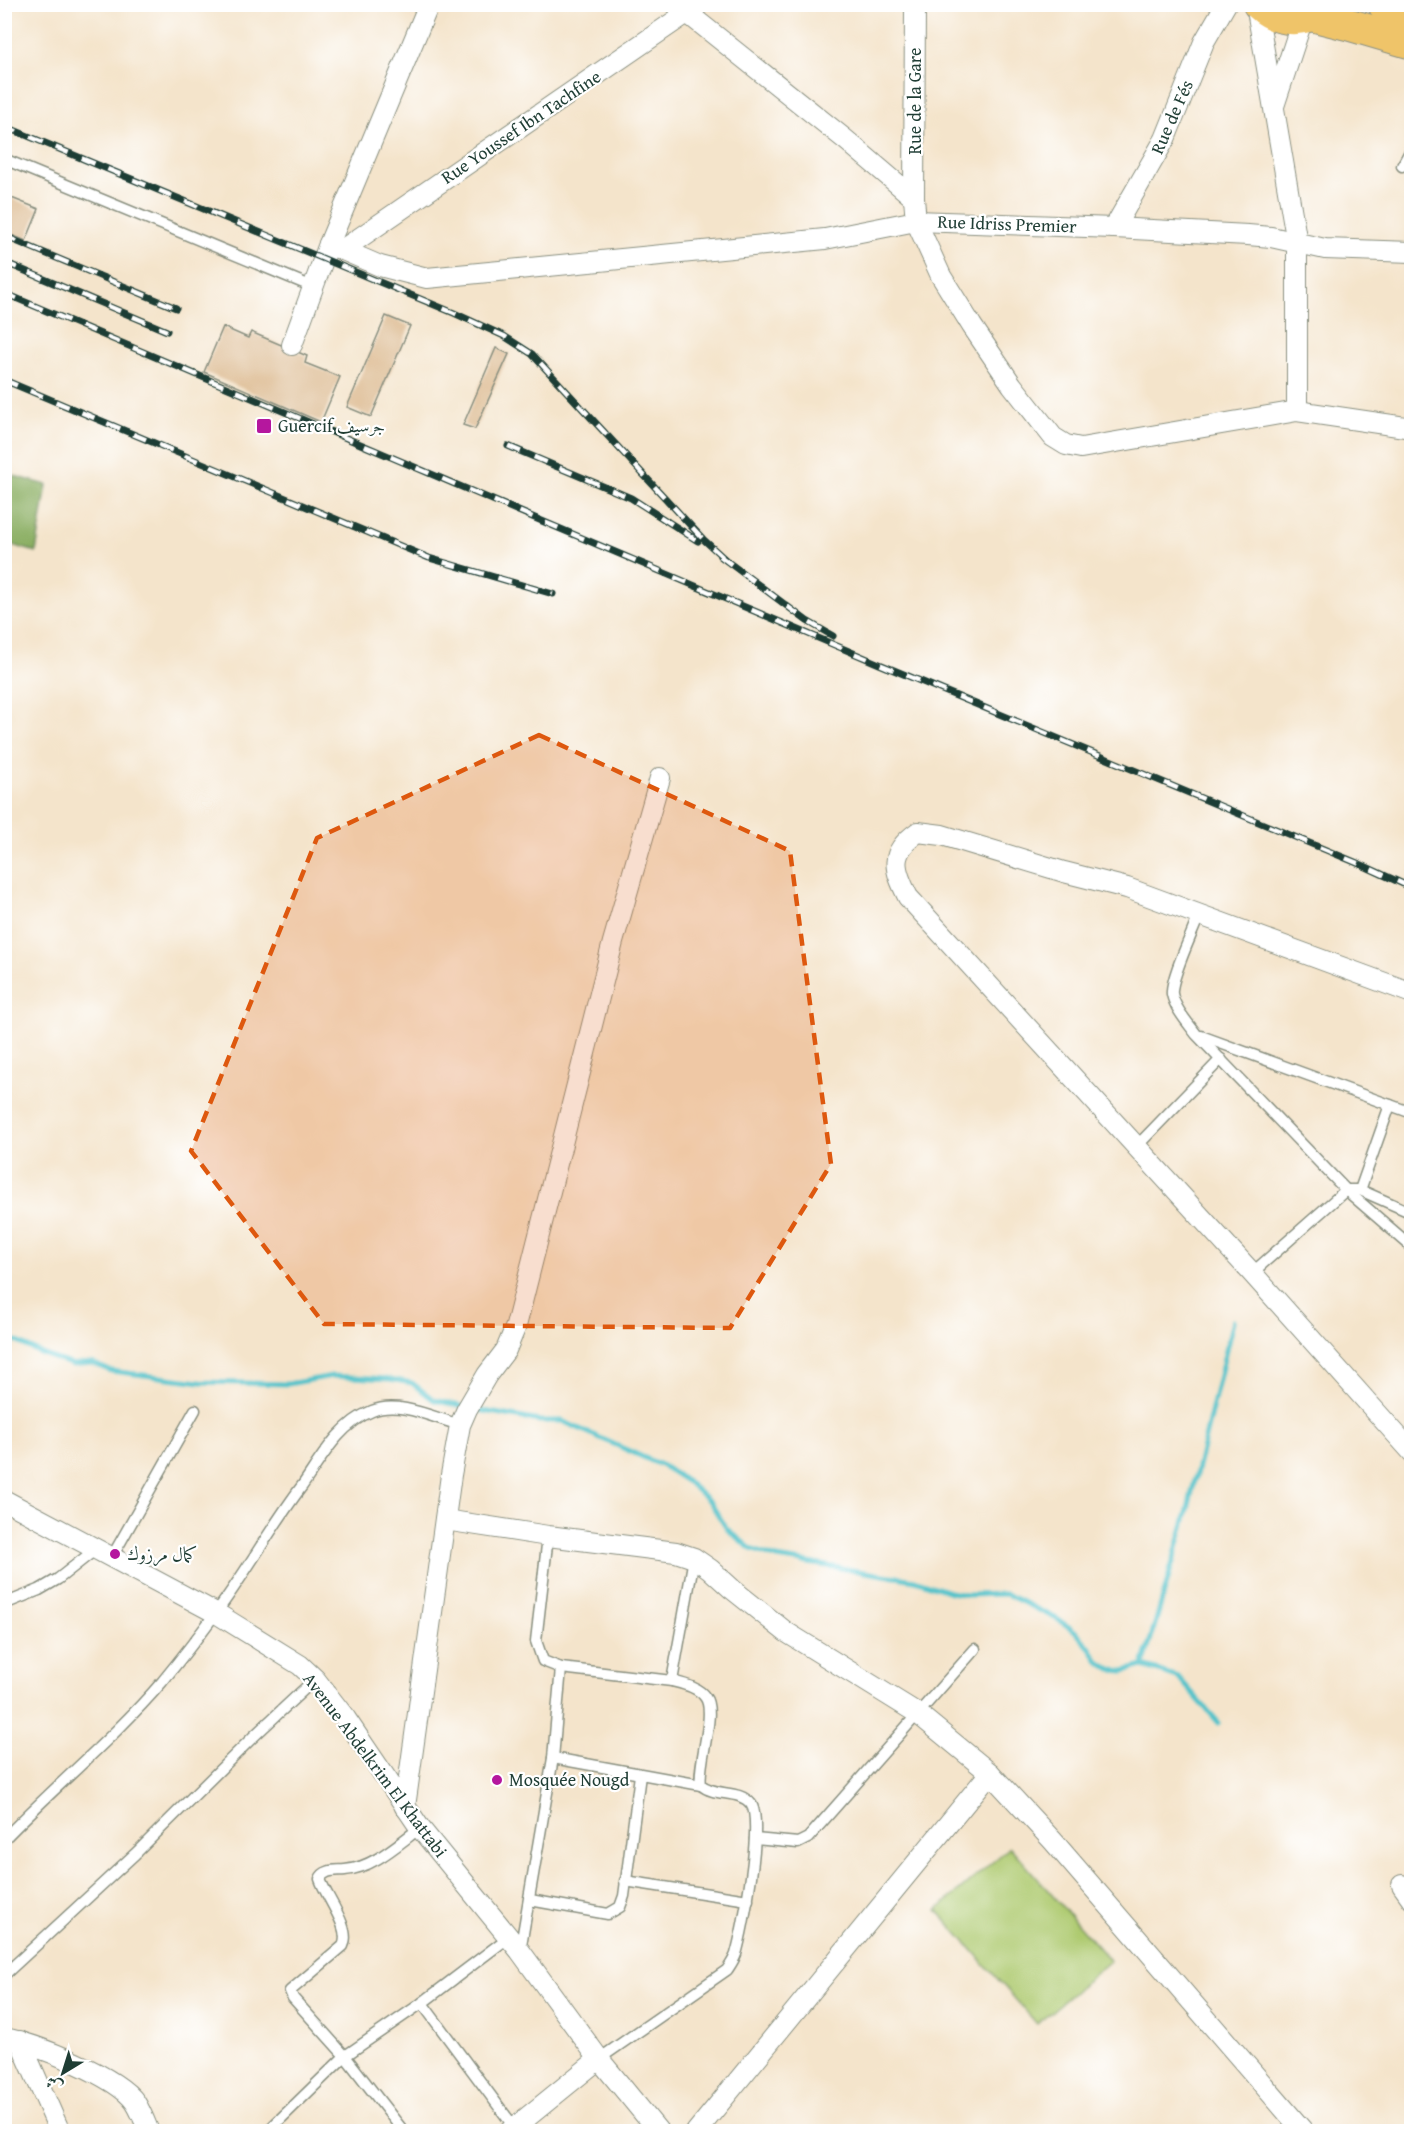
<svg xmlns="http://www.w3.org/2000/svg" width="1416" height="2136" viewBox="0 0 1416 2136" font-family="'Gentium Book Plus',Amiri,serif">
  <style>
    .green { fill: #aeca70; stroke: #668452; stroke-width: 1.5 }
    .forest { fill: #8aae62; stroke: #54764b; stroke-width: 1.5 }
    .lines { fill: none; stroke-linecap: round; stroke-linejoin: round }
    .stream { stroke: #55c3ca; stroke-width: 5 }
    .building { fill: #ddbb92 }
    .service-casing { stroke: #8a9080; stroke-width: 13 }
    .minor-casing { stroke: #8a9080; stroke-width: 22 }
    .primary-casing { stroke: #8a9080; stroke-width: 34 }
    .service { stroke: #fff; stroke-width: 10 }
    .minor { stroke: #fff; stroke-width: 20 }
    .primary { stroke: #efc469; stroke-width: 32 }
    .rail-casing { stroke: #1f3d34; stroke-width: 7 }
    .rail { stroke: #fff; stroke-width: 4.5; stroke-dasharray: 14; stroke-linecap: butt }
    .marked { fill: #de580e; fill-opacity: 0.2; stroke: #de580e; stroke-width: 4.5; stroke-dasharray: 12 8; stroke-linejoin: round }
    .poi-dot { fill: #b5179e; stroke: #fff; stroke-width: 2 }
    .labels { text-anchor: middle; stroke-width: 4.5; stroke-linejoin: round; paint-order: stroke }
    .street-label { font-size: 18px; fill: #1f3d34; stroke: #fff }
    .poi-label { font-size: 18px; fill: #1f3d34; stroke: #fff; text-anchor: start }
  </style>
  <rect width="100%" height="100%" fill="#fff"/>
  <filter id="ink" filterUnits="userSpaceOnUse"><feTurbulence type="fractalNoise" baseFrequency=".0167" numOctaves="2"/><feDisplacementMap in="SourceGraphic" scale="12" xChannelSelector="R" yChannelSelector="G"/><feConvolveMatrix kernelMatrix="1 2 1 2 8 2 1 2 1" color-interpolation-filters="sRGB"/></filter>
  <filter id="wash" filterUnits="userSpaceOnUse"><feTurbulence type="fractalNoise" baseFrequency=".008" numOctaves="4" result="noise"/><feDisplacementMap in="SourceGraphic" scale="24" xChannelSelector="R" yChannelSelector="G"/><feGaussianBlur stdDeviation="1.35" result="paint"/><feColorMatrix in="noise" values="0 0 0 0 0 0 0 0 0 0 0 0 0 0 0 0 0 1.4 0 .05"/><feComposite in="paint" operator="in"/></filter>
  <g filter="url(#wash)">
    <rect width="100%" height="100%" fill="#f4e4cb"/>
    <polygon class="green" points="1010,1847 1110,1961 1037,2024 937,1910"/>
    <polygon class="forest" points="4,473 47,485 36,552 5,543"/>
    <g class="lines">
      <g class="stream">
        <polyline points="4,1335 42,1354 73,1365 91,1363 111,1371 201,1382 288,1384 332,1376 390,1379 412,1383 434,1400 464,1407"/>
        <polyline points="473,1409 540,1421 562,1421 663,1466 689,1483 710,1502 727,1529 751,1549 777,1558 915,1580 950,1592 967,1595 1006,1594 1057,1619 1075,1631 1090,1648 1098,1661 1111,1670 1124,1671 1143,1666 1178,1677 1219,1723"/>
        <polyline points="1143,1666 1187,1513 1233,1321"/>
      </g>
    </g>
    <g id="blocks">
      <g class="building">
        <polygon points="4,195 39,209 26,241 4,232"/>
        <polygon points="386,316 410,326 371,417 347,407"/>
        <polygon points="223,327 248,338 251,332 307,356 305,363 340,377 321,422 204,372"/>
        <polygon points="496,348 509,354 475,429 463,425"/>
      </g>
    </g>
  </g>
  <g filter="url(#ink)">
    <use href="#blocks" fill-opacity="0" stroke="#8a9080" stroke-width="1.5"/>
    <g class="lines">
      <defs>
        <g id="service">
          <polyline points="4,159 313,287"/>
          <polyline points="1402,166 1412,148"/>
          <path d="M1199,915C1193,932 1170,979 1172,994C1175,1009 1188,1023 1196,1034L1346,1190L1412,1247"/>
          <polyline points="1201,1036 1412,1113"/>
          <polyline points="1136,1147 1221,1059"/>
          <polyline points="1360,1190 1390,1105"/>
          <polyline points="1252,1273 1346,1190 1360,1190 1412,1213"/>
          <polyline points="548,1536 536,1641 543,1661 561,1668 672,1681"/>
          <polyline points="112,1557 195,1410"/>
          <polyline points="4,1604 39,1590 58,1579 96,1549"/>
          <polyline points="553,1758 701,1785"/>
          <path d="M4,1839C56,1785 114,1738 162,1682C180,1660 198,1637 215,1614C246,1573 271,1527 302,1486C321,1459 339,1424 372,1411C399,1400 434,1418 460,1425"/>
          <polyline points="755,1839 798,1843 808,1838 975,1649"/>
          <polyline points="625,1881 748,1900"/>
          <polyline points="530,1900 608,1914 620,1907 624,1896 640,1775"/>
          <polyline points="520,1951 553,1758 561,1668"/>
          <polyline points="4,1975 135,1854 252,1738 315,1679"/>
          <polyline points="422,2003 514,2127"/>
          <path d="M599,2059L727,1970C731,1964 734,1960 736,1954C743,1931 764,1821 751,1804C739,1789 715,1797 701,1785C697,1764 717,1712 705,1697C698,1687 683,1684 672,1681L694,1558"/>
          <polyline points="267,2132 345,2056 422,2003 509,1937"/>
          <path d="M404,2132L345,2056L293,1998L290,1991L343,1946C352,1929 326,1897 320,1879C324,1869 336,1871 345,1870C373,1868 398,1844 420,1828"/>
        </g>
        <g id="minor">
          <polyline points="676,4 846,140 914,198 916,221 941,276 972,326 1012,385 1053,437 1066,445 1081,448 1297,411 1412,428"/>
          <polyline points="1256,4 1297,243 1297,411"/>
          <polyline points="1274,106 1303,18"/>
          <polyline points="914,198 915,4"/>
          <polyline points="1114,228 1165,139 1204,42 1226,4"/>
          <polyline points="329,244 380,266 427,278 825,239 916,221 1114,228 1248,235 1271,237 1325,249 1412,252"/>
          <polyline points="342,250 697,6"/>
          <polyline points="292,345 329,244 429,4"/>
          <path d="M1412,993L1127,888L1064,872L942,835L918,832C888,853 894,869 908,897L1252,1273L1412,1452"/>
          <polyline points="4,1500 216,1613 300,1665 315,1679 346,1719 420,1828 520,1951 599,2059 659,2132"/>
          <polyline points="445,1520 548,1536 676,1552 694,1558 710,1569 732,1589 786,1632 917,1713 990,1773 1053,1841 1304,2132"/>
          <polyline points="405,1807 451,1475 460,1425 467,1409 487,1375 506,1350 516,1326 613,942 660,778"/>
          <polyline points="1402,1885 1412,1899"/>
          <path d="M4,2038C35,2043 118,2077 135,2102C141,2111 145,2122 149,2132"/>
          <polyline points="20,2041 60,2132"/>
          <polyline points="509,2132 599,2059"/>
          <polyline points="696,2132 990,1773"/>
        </g>
        <g id="primary">
          <path d="M1259,4C1279,23 1307,23 1327,4"/>
          <polyline points="1384,4 1412,29"/>
          <polyline points="1311,15 1347,24 1412,43"/>
        </g>
      </defs>
      <use href="#service" class="service-casing"/>
      <use href="#minor" class="minor-casing"/>
      <use href="#primary" class="primary-casing"/>
      <use href="#service" class="service"/>
      <use href="#minor" class="minor"/>
      <use href="#primary" class="primary"/>
      <defs>
        <g id="rail">
          <polyline points="4,126 454,313 504,336 532,354 703,539 726,560"/>
          <polyline points="4,236 176,308"/>
          <polyline points="4,262 167,331"/>
          <polyline points="4,293 877,663 1362,865 1412,888"/>
          <polyline points="4,380 429,558 553,594"/>
          <polyline points="508,446 631,498 698,541"/>
          <polyline points="720,556 807,621 833,636"/>
        </g>
      </defs>
      <use href="#rail" class="rail-casing"/>
      <use href="#rail" class="rail"/>
    </g>
  </g>
  <path class="marked" d="M539,735L790,851L831,1164L730,1328L324,1324L191,1151L317,838Z"/>
  <g class="poi-dot">
    <rect x="256" y="418" width="16" height="16" rx="3"/>
    <circle cx="115" cy="1554" r="6"/>
    <circle cx="497" cy="1780" r="6"/>
  </g>
  <g class="labels">
    <g class="street-label">
      <text transform="translate(915 101) rotate(-90)" y="6">Rue de la Gare</text>
      <text transform="translate(1172 117) rotate(-66)" y="6">Rue de Fés</text>
      <text transform="translate(521 127) rotate(-34)" y="6">Rue Youssef Ibn Tachfine</text>
      <text transform="translate(1007 224) rotate(2)" y="6">Rue Idriss Premier</text>
      <text transform="translate(375 1765) rotate(53)" y="6">Avenue Abdelkrim El Khattabi</text>
    </g>
    <g class="poi-label">
      <text x="278" y="432">Guercif جرسيف</text>
      <text x="127" y="1560">كمال مرزوك</text>
      <text x="509" y="1786">Mosquée Nougd</text>
    </g>
  </g>
  <rect width="1416" height="2136" fill="none" stroke="#fff" stroke-width="24"/>
  <g transform="translate(63 2073) rotate(218)" stroke="#ffffff" stroke-width="4.5" paint-order="stroke">
  <path d="M0-4.5L10 22L0 15L-10 22Z" fill="#1f3d34"/>
  <text y="-9" font-size="16" font-weight="bold" text-anchor="middle" fill="#1f3d34">ش</text>
  </g>
</svg>
